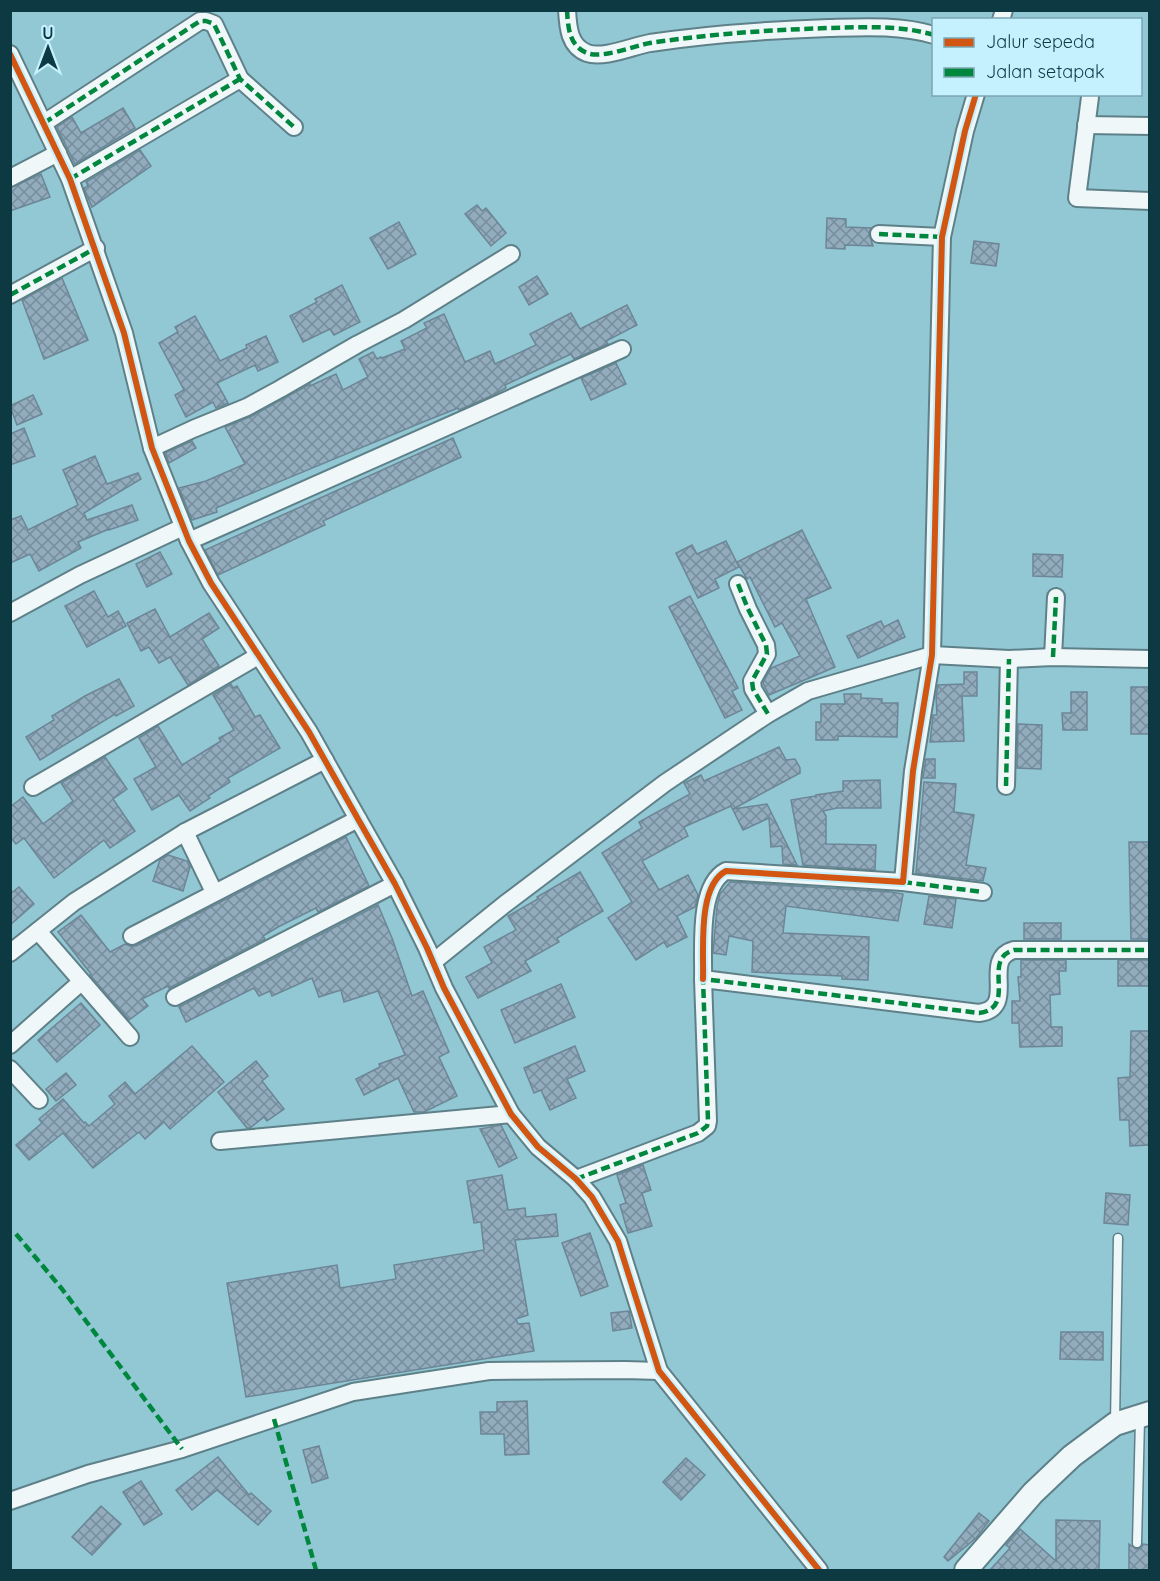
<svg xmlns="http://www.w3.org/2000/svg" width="1160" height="1581" viewBox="0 0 1160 1581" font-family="Quicksand,sans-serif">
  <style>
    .building { fill: url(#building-cross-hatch); stroke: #6c8696; stroke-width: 1.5 }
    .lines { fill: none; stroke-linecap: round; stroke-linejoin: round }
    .lane-casing { stroke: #5e8189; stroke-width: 11 }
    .street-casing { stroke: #5e8189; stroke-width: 20 }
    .secondary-casing { stroke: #5e8189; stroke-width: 26 }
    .lane { stroke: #eff7f9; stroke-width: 8 }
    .street { stroke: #eff7f9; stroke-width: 16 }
    .secondary { stroke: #eff7f9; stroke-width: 22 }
    .quiet { stroke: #00873e; stroke-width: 4.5; stroke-dasharray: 9 4.5; stroke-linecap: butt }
    .cycleway-casing { stroke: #c4f1fd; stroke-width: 10 }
    .cycleway { stroke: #d25612; stroke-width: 6 }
  </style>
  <defs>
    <pattern id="building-cross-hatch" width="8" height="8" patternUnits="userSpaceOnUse" patternTransform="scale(1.5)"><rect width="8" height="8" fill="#92acbe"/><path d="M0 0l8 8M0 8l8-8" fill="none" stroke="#768d9c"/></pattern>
  </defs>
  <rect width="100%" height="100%" fill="#92c7d4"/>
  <g class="building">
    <polygon points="123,108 135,128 75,164 57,127 72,117 81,133"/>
    <polygon points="140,150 151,166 92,207 84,188 88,186 86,182"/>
    <polygon points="41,174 50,197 10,211 10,188"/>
    <polygon points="477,205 482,211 486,208 506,233 491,246 465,214"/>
    <polygon points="827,218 846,219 846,227 871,228 869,234 873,246 845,245 845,249 826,248"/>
    <polygon points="399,222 416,254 388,269 370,238"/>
    <polygon points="974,241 999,244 996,266 971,263"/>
    <polygon points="537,276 548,294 529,305 519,287"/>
    <polygon points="62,278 88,340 44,359 22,300"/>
    <polygon points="342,285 360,322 334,335 330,329 303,342 290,316 317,302 315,299"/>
    <polygon points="627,305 637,325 606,341 608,344 574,359 571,354 505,385 506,388 493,395 459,410 458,408 423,422 216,508 217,512 192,520 179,488 206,481 245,464 225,427 252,416 310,384 310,386 336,374 343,390 368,377 359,359 373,352 377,359 381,357 382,358 405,349 401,341 427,328 424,323 444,314 465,362 490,351 495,364 536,345 530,334 571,313 580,329"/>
    <polygon points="195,316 220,361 247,348 246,345 266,336 278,362 258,371 255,365 217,383 228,403 216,408 213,402 186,417 175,395 184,390 159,343 178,332 175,327"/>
    <polygon points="616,363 626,384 591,400 581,378"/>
    <polygon points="33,395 42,414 17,425 10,406"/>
    <polygon points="24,428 35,456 10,465 10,434"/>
    <polygon points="453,438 461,457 323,521 325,525 218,575 205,550"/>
    <polygon points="192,441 196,448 169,463 165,453"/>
    <polygon points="95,456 107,484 138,473 141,479 84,513 87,520 132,505 138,520 109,530 109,529 78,542 81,548 39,571 30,554 10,563 10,520 21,516 28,530 78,505 63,470"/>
    <polygon points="802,530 831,588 806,599 835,667 769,695 763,683 771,668 800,656 782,623 775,627 750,577 747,579 737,562"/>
    <polygon points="726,541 739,567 715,579 719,588 698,598 676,553 692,545 697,554"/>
    <polygon points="160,552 172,574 147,587 136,564"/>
    <polygon points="1033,554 1063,555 1062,577 1033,576"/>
    <polygon points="94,591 108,617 118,611 126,626 87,647 65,606"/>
    <polygon points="690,596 738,688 732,691 742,710 725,718 669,607"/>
    <polygon points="155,609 170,637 209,613 219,628 202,639 219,666 188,685 170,657 159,663 149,647 141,651 127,623"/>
    <polygon points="898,620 905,637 858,658 847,636 881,621 884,627"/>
    <polygon points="964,672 977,672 977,696 962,696 964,741 930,742 933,715 937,715 936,696 938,685 964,684"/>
    <polygon points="119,679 134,706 116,716 115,714 40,760 26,737 54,720 52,716 85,696"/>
    <polygon points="231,684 233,688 237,686 255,717 260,715 280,748 228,778 230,782 208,796 210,798 190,811 179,795 152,810 134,779 156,767 139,738 158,726 182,765 221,741 219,738 234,730 213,695"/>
    <rect x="1131" y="687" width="18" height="47"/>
    <polygon points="1071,692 1087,692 1087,730 1063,730 1062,713 1071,713"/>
    <polygon points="844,694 861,694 861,698 882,699 882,703 898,703 897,737 838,736 838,740 816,740 816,722 821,722 821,704 845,704"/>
    <polygon points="1018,724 1042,725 1041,769 1017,768"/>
    <polygon points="779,747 786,760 795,759 800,768 800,773 733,809 767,804 797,865 783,864 782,846 771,847 769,818 743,830 731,806 684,827 688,836 642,861 659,890 688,875 698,895 695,907 677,916 687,937 667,947 664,942 636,960 608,918 632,902 602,853 642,828 639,822 690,794 684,783 701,775 704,781"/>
    <polygon points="105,757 127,789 113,799 135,831 110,848 104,840 54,878 24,838 16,844 10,837 10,807 23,797 43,824 73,801 61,783"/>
    <polygon points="926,759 935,759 935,778 923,778"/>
    <polygon points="880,780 881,808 837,808 823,811 826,816 826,844 876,845 875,870 803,865 791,800 815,796 816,798 816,795 843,791 843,781"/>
    <polygon points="924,782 956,784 954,812 974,815 966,865 986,868 983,881 916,873"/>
    <polygon points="346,837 369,886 318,912 316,908 278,927 263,936 265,939 169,988 168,986 142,999 148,1006 129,1020 90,975 91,974 58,932 81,915 110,952 125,944 131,946 136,946"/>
    <polygon points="1129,842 1149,842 1149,939 1131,939"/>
    <polygon points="168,855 187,861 190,867 183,891 153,881 160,860"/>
    <polygon points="580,872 603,911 557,938 559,942 525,961 531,971 478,998 466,977 492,963 484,947 516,930 508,916 538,899 537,897"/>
    <polygon points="730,882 891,892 903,894 898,921 786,906 783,933 869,937 868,980 842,979 842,976 752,972 753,941 729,936 726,955 713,953 717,907 720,894"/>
    <polygon points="19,887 34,904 10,925 10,894"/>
    <polygon points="929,896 956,899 952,928 924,924"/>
    <polygon points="378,905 392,938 412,996 423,991 449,1052 439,1057 457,1096 424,1112 414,1112 398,1078 364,1095 356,1079 380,1067 379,1064 405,1055 378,991 344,1002 341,990 319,997 312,978 272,996 270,991 259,996 254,988 186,1022 179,1007"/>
    <rect x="1024" y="923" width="37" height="16"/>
    <polygon points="1021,960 1066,960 1066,971 1059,971 1060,994 1050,995 1051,1027 1062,1027 1062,1046 1020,1047 1019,1023 1012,1023 1012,1001 1020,1001 1018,977 1021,977"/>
    <rect x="1118" y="960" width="31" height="26"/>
    <polygon points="561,984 575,1017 515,1043 501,1010"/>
    <polygon points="81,1003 100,1025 57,1062 38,1040"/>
    <polygon points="1131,1031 1149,1031 1149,1145 1130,1146 1129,1120 1120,1120 1118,1078 1130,1077"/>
    <polygon points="192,1046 224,1082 170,1129 164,1122 145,1139 139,1132 93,1168 63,1133 29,1160 16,1145 42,1123 39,1119 63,1099 84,1123 85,1122 89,1126 115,1104 109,1096 125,1082 135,1094"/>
    <polygon points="575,1046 585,1071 567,1079 576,1098 550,1110 541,1090 534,1093 524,1068"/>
    <polygon points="256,1061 268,1076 262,1081 284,1109 267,1121 264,1117 250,1128 247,1128 218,1092"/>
    <polygon points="66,1073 76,1085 56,1101 46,1089"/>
    <polygon points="501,1125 517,1158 499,1167 480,1129"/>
    <polygon points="643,1165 651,1190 642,1193 652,1226 628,1233 620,1205 626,1203 617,1175"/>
    <polygon points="502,1175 508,1210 525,1208 526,1217 556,1214 558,1236 515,1240 528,1315 516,1319 518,1324 529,1323 534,1351 246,1397 227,1283 337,1265 340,1288 396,1279 394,1265 484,1250 481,1222 474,1223 467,1181"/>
    <polygon points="1106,1193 1130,1195 1128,1225 1104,1223"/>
    <polygon points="590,1233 608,1286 581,1296 562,1243"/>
    <polygon points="629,1311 632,1328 613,1331 611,1313"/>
    <polygon points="1061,1332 1103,1332 1103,1360 1060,1359"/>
    <polygon points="527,1401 529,1454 505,1455 504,1434 481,1434 480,1412 497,1412 497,1402"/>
    <polygon points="319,1446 328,1478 312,1483 303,1450"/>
    <polygon points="218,1457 249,1495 251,1493 271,1511 258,1525 217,1490 192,1510 176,1490"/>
    <polygon points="686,1458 705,1475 681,1500 663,1482"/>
    <polygon points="141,1481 162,1514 144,1525 123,1492"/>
    <polygon points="101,1506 121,1524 92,1555 72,1537"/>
    <polygon points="979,1513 989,1521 976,1538 948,1561 944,1557"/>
    <polygon points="1056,1520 1100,1521 1099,1570 990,1570 1010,1548 1006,1545 1020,1529 1056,1561"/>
    <polygon points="1129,1544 1136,1549 1141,1548 1143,1544 1149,1545 1149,1570 1129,1570"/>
  </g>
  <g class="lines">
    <defs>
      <g id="lane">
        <polyline points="1115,1424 1118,1238"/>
        <polyline points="1137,1543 1140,1419"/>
      </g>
      <g id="street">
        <path d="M567,10C568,27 569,46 587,53C603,59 633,46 650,43C709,34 769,30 829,28C864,27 900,25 934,35"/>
        <polyline points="1001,20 1004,10"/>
        <polyline points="10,54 70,179 124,333 152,448 189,541 211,583 309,732 358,819 395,884 427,948 444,988 511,1114 538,1147 576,1179 592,1197 618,1241 659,1371 819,1570"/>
        <polyline points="1090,97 1077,198 1150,201"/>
        <polyline points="44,123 200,21 206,21 214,24 240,79 294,127"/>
        <polyline points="1086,125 1150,126"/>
        <polyline points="10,178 58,153"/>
        <polyline points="70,179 240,79"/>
        <polyline points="879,234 942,237"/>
        <polyline points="10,295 96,248"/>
        <polyline points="152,448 193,429 247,407 280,389 358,344 404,320 511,254"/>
        <polyline points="189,541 622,349"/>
        <polyline points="738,584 748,609 766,645 767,654 752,681 753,689 768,714"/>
        <polyline points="10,613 80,575 183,527"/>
        <polyline points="1053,657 1056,597"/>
        <polyline points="1006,786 1009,659"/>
        <polyline points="33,787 258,656"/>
        <polyline points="185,832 214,892"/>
        <polyline points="903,882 983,892"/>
        <polyline points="38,931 130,1037"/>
        <polyline points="132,936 358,819"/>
        <polyline points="10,953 74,902 185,832 325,760"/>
        <polyline points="433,962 505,904 665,783 768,714 808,691 932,655 1009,659 1053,657 1150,659"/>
        <path d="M703,979C704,951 697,886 726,871L903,882L913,771L932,655L942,237L965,131L976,94"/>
        <polyline points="175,997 395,884"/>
        <polyline points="10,1045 81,982"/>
        <polyline points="10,1069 39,1100"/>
        <polyline points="220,1141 511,1114"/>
        <path d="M576,1179L698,1133L707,1126L708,1121L703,979L979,1013C1019,1008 980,959 1014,950H1150"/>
        <polyline points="10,1501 88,1474 182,1449 353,1392 489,1371 625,1370 659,1371"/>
      </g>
      <polyline id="secondary" points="966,1570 1033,1493 1072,1456 1115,1424 1150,1413"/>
    </defs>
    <use href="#lane" class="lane-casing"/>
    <use href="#street" class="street-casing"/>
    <use href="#secondary" class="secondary-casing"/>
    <use href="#lane" class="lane"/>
    <use href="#street" class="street"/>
    <use href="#secondary" class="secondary"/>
    <g class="quiet">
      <path d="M567,10C568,27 569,46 587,53C603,59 633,46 650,43C709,34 769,30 829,28C864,27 900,25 934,35"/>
      <polyline points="44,123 200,21 206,21 214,24 240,79 294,127"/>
      <polyline points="70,179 240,79"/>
      <polyline points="879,234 942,237"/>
      <polyline points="10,295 96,248"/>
      <polyline points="738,584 748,609 766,645 767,654 752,681 753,689 768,714"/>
      <polyline points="1053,657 1056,597"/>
      <polyline points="1006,786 1009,659"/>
      <polyline points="903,882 983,892"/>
      <path d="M576,1179L698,1133L707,1126L708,1121L703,979L979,1013C1019,1008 980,959 1014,950H1150"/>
      <polyline points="16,1234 62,1289 182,1449"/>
      <polyline points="274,1419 316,1570"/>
    </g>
    <defs>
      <g id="cycleway">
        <polyline points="10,54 70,179 124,333 152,448 189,541 211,583 309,732 358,819 395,884 427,948 444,988 511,1114 538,1147 576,1179 592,1197 618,1241 659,1371 819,1570"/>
        <path d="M703,979C704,951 697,886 726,871L903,882L913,771L932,655L942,237L965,131L976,94"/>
      </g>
    </defs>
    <use href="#cycleway" class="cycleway-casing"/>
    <use href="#cycleway" class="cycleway"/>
  </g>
  <rect width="1160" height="1581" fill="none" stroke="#0d3943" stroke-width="24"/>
  <rect x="932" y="18" width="210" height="78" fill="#c4f1fd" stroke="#7ba7b3" stroke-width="1.5"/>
  <rect x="944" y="38" width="30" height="9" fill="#d25612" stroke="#7ba7b3" stroke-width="1.5"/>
  <text x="986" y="48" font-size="18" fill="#0d3943">Jalur sepeda</text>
  <rect x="944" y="68" width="30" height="9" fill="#00873e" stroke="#7ba7b3" stroke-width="1.5"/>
  <text x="986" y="78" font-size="18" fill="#0d3943">Jalan setapak</text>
  <g transform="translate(48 48)" stroke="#c4f1fd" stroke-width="4.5" paint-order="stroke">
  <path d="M0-4.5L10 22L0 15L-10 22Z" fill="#0d3943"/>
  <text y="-9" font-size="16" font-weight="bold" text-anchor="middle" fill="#0d3943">U</text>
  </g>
</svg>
